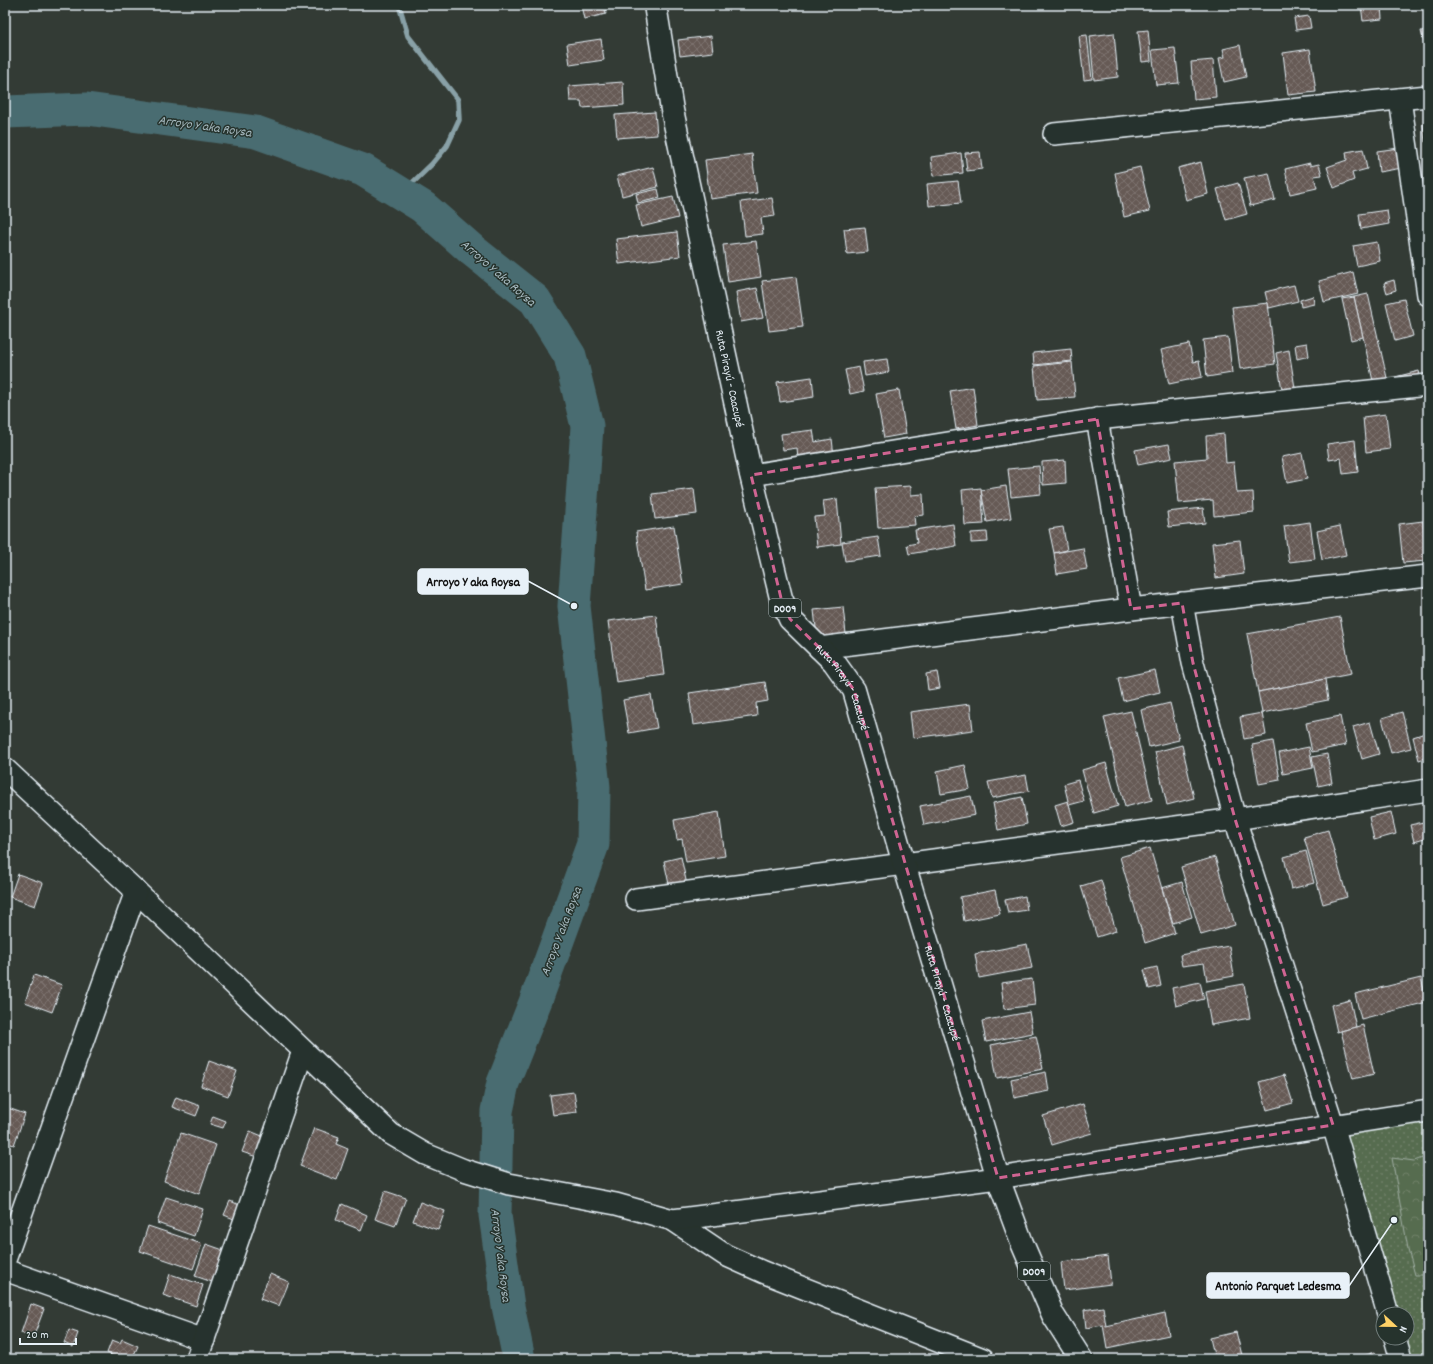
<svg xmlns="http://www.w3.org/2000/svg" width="1433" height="1364" viewBox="0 0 1433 1364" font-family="Dekko,sans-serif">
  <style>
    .green { fill: url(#green-dots); stroke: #a0aea4 }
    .forest { fill: url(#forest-crowns); stroke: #a0aea4 }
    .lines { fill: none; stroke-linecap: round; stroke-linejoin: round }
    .stream { stroke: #89a1a7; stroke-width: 5.5 }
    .river { stroke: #4a6c71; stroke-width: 33 }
    .building { fill: url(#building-cross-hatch); stroke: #e8f1f8 }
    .street-casing { stroke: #e8f1f8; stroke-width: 24 }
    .primary-casing { stroke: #e8f1f8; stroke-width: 25 }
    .street { stroke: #26332d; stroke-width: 21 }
    .primary { stroke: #26332d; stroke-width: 22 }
    .marked { fill: none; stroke: #cf6492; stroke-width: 3; stroke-dasharray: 8 5; stroke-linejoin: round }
    .labels { text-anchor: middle; stroke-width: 3; stroke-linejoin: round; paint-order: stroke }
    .shield { fill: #26332d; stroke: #aeb8bb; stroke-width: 1 }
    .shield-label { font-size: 11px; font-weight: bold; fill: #e8f1f8 }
    .street-label { font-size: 12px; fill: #e8f1f8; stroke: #26332d }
    .water-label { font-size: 13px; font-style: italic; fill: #a9bcc2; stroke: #26332d }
    .leader { fill: none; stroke: #e8f1f8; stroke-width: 1.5 }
    .callout-dot { fill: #e8f1f8; stroke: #26332d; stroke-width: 1.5 }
    .callout { fill: #e8f1f8; stroke: #e8f1f8; stroke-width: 1.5 }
    .callout-label { font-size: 13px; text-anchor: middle; font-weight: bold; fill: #111 }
  </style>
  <defs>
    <pattern id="green-dots" width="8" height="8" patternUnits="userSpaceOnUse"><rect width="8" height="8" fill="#576c4f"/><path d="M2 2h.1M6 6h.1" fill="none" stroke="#6f8169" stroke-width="1.8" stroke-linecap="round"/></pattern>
    <pattern id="forest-crowns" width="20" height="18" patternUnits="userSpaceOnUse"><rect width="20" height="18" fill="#576c4f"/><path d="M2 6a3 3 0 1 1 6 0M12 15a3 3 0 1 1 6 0" fill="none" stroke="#6f8169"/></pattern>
    <pattern id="building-cross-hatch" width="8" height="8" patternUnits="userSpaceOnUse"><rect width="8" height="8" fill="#665a55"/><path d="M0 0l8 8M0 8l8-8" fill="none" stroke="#7c726e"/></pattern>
  </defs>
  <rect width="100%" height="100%" fill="#333b35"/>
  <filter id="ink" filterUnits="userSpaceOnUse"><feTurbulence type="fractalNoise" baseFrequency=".025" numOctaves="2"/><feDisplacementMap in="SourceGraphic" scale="8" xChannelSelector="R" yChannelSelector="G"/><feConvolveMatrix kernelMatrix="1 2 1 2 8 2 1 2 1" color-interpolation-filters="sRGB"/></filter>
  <g filter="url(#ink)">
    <polygon class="green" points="1428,1111 1428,1359 1401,1359 1395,1338 1407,1338 1407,1314 1388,1314 1333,1125"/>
    <polygon class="forest" points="1428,1156 1428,1275 1415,1275 1408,1249 1392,1158 1414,1161"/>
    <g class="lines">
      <polyline class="stream" points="399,5 408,36 458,100 459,120 447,146 432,164 401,194"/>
      <polyline class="river" points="5,112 87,109 256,132 363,170 423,207 472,250 535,300 570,356 587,426 584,471 574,606 594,787 593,844 536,1000 503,1083 497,1111 495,1215 508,1306 519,1359"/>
    </g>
    <g class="building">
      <polygon points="581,5 604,5 606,14 584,19"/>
      <polygon points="1361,5 1381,5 1382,19 1363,21"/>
      <polygon points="1309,16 1311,28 1296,30 1294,18"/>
      <polygon points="1148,30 1151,61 1142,62 1138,31"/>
      <polygon points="1428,30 1428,56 1427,56 1421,31"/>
      <polygon points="1114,33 1118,77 1094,80 1090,36"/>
      <polygon points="1087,35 1092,79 1084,80 1079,36"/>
      <polygon points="711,36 713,52 680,56 678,40"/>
      <polygon points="601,39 604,60 570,65 567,44"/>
      <polygon points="1240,45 1246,77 1224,82 1219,58 1225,57 1223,49"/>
      <polygon points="1175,48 1179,83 1156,85 1152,50"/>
      <polygon points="1310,49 1316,92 1288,95 1283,53"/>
      <polygon points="1213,60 1216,97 1194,99 1191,62"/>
      <polygon points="623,82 624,105 582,108 581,101 570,101 569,86"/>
      <polygon points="655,112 657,135 617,138 615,115"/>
      <polygon points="1423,124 1428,124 1428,142 1425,142"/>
      <polygon points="1399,148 1402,168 1379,172 1377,151"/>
      <polygon points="1363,149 1367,169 1352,173 1354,180 1334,188 1327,167 1347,160 1346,152"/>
      <polygon points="980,152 982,169 967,171 965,153"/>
      <polygon points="961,153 963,173 933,176 931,157"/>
      <polygon points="752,154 757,193 710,199 705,160"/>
      <polygon points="1201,162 1208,194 1186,200 1178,168"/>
      <polygon points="1310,163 1310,166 1319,164 1322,175 1314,176 1317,188 1290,194 1285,169"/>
      <polygon points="653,167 658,187 622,196 617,176"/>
      <polygon points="1140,167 1150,211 1124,217 1115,173"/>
      <polygon points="1269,173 1275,200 1250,206 1244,178"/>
      <polygon points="958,181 961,203 929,206 927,184"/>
      <polygon points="1238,183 1247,214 1226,220 1217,189"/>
      <polygon points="658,189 660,198 638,203 636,194"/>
      <polygon points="673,197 678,218 641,227 636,205"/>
      <polygon points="772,198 775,216 761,218 763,234 745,236 741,202"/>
      <polygon points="1387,210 1389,224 1361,229 1359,214"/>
      <polygon points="865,227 868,252 847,254 844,229"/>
      <polygon points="677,232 680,256 619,264 616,239"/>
      <polygon points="756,241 761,277 728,282 723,245"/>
      <polygon points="1377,242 1380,261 1357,266 1353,246"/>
      <polygon points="1353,272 1358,294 1324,302 1319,281"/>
      <polygon points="796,277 803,327 769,331 762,281"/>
      <polygon points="1394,280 1396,290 1387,293 1384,283"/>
      <polygon points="1294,285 1298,301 1269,308 1265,292"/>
      <polygon points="757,288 763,318 741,322 736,292"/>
      <polygon points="1368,294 1387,378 1373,381 1354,297"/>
      <polygon points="1313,296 1314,304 1301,307 1300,300"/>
      <polygon points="1354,297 1363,337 1351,340 1342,299"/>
      <polygon points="1404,299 1413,336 1395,341 1386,303"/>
      <polygon points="1268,303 1275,364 1240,369 1232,307"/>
      <polygon points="1228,337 1232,373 1207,377 1203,340"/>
      <polygon points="1307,343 1309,356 1297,359 1295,345"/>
      <polygon points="1189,344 1193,362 1199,361 1202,377 1169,384 1161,350"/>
      <polygon points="1071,349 1072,361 1034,365 1033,353"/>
      <polygon points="1289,350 1295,388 1282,390 1276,353"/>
      <polygon points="887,359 889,372 865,376 863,362"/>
      <polygon points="1072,362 1075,397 1037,400 1034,366"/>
      <polygon points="859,367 864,391 850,394 845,370"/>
      <polygon points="1419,371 1421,379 1396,385 1395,377"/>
      <polygon points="812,377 814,397 780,402 777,382"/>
      <polygon points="973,387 978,425 956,429 950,391"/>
      <polygon points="899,390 906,434 884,438 876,394"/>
      <polygon points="1386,414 1390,449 1366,452 1363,417"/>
      <polygon points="813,430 815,442 832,439 834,456 798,460 797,448 783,450 781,434"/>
      <polygon points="1224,434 1226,463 1234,462 1237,493 1253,492 1254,512 1214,516 1213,500 1179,503 1175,461 1207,458 1206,436"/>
      <polygon points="1355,440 1358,472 1343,474 1341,458 1329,460 1327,444"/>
      <polygon points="1169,444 1172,458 1138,465 1135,450"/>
      <polygon points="1302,453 1307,479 1287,483 1282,457"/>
      <polygon points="1065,460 1066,483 1043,485 1042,462"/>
      <polygon points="1039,466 1041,494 1011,497 1008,469"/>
      <polygon points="911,486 911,495 923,494 924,515 914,516 915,525 878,528 875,488"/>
      <polygon points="1006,486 1011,518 987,522 981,490"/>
      <polygon points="981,488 984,524 965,525 962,490"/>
      <polygon points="694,489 697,514 655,519 652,494"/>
      <polygon points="837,499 841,544 817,547 814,517 825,516 823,501"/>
      <polygon points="1203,508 1205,523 1169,527 1167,512"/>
      <polygon points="1423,521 1426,561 1403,563 1399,524"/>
      <polygon points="1310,522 1315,559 1289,562 1284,526"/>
      <polygon points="953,524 956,546 909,554 907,545 917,543 915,530"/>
      <polygon points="674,526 683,584 645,590 636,532"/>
      <polygon points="1340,526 1346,555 1322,560 1317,531"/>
      <polygon points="1063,527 1067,550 1054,553 1049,529"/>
      <polygon points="987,532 988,542 971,543 971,533"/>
      <polygon points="878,537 881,556 845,561 842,542"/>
      <polygon points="1240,540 1244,574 1216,578 1212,543"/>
      <polygon points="1083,548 1087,569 1057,574 1054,553"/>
      <polygon points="843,607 846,634 817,637 814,610"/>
      <polygon points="656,615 664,675 616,682 608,621"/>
      <polygon points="1340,617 1351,674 1258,692 1247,634"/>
      <polygon points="1155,670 1160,692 1123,701 1118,678"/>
      <polygon points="937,672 940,688 928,690 926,674"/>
      <polygon points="1325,679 1328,700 1262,713 1258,692"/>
      <polygon points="765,682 768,701 756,703 757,716 693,725 689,693"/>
      <polygon points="651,695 657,728 629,733 623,700"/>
      <polygon points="1170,703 1179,740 1149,747 1141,710"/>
      <polygon points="970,704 973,730 913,738 910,712"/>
      <polygon points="1131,711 1152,800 1125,807 1104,717"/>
      <polygon points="1402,712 1411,748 1391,753 1382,718"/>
      <polygon points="1262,713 1266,735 1244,739 1240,717"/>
      <polygon points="1340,716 1346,745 1312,752 1306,723"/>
      <polygon points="1370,722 1379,754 1362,759 1353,727"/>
      <polygon points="1428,732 1428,757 1419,760 1413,737"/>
      <polygon points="1273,741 1280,780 1259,784 1252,745"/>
      <polygon points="1182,745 1194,798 1167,805 1155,752"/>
      <polygon points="1309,747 1313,768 1283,774 1279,753"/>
      <polygon points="1327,754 1332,783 1318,786 1312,757"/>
      <polygon points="1106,763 1118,806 1094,813 1082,770"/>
      <polygon points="965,765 970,789 941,794 937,771"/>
      <polygon points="1026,775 1029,791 992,798 988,782"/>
      <polygon points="1078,780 1084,801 1069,805 1064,784"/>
      <polygon points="971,796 975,815 924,825 920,806"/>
      <polygon points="1022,797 1027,824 998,830 993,803"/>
      <polygon points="1068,801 1074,822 1061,826 1055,805"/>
      <polygon points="719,812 725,856 686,862 682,839 677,840 674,820"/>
      <polygon points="1391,812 1396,834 1374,840 1369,817"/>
      <polygon points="1428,821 1428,838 1414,842 1410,825"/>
      <polygon points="1328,830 1347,897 1323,904 1304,837"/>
      <polygon points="1150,848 1175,933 1145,943 1120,857"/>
      <polygon points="1306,851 1314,883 1291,889 1284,857"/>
      <polygon points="681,857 687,885 670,889 664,861"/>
      <polygon points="1215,857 1235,925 1201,935 1181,867"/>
      <polygon points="18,874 43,883 35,906 10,897"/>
      <polygon points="1101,880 1116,931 1097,937 1081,886"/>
      <polygon points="1182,882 1192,917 1173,923 1162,888"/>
      <polygon points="995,890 1000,914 964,921 960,897"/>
      <polygon points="1025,896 1027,910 1008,913 1005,900"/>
      <polygon points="1027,944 1032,968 979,978 975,954"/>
      <polygon points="1229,946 1234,976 1207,981 1204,963 1182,966 1180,955"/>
      <polygon points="1157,967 1161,986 1149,989 1144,970"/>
      <polygon points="34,975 62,985 52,1012 25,1002"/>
      <polygon points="1421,978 1427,1002 1361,1019 1355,994"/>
      <polygon points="1032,979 1035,1005 1004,1009 1001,983"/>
      <polygon points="1200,982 1204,999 1176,1006 1172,988"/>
      <polygon points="1244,984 1250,1018 1211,1025 1205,991"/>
      <polygon points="1350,1000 1356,1027 1337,1032 1331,1005"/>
      <polygon points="1029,1012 1033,1033 986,1042 982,1021"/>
      <polygon points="1363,1025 1374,1074 1353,1079 1341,1031"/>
      <polygon points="1036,1036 1043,1069 997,1078 991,1045"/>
      <polygon points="209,1061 237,1071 228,1096 201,1086"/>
      <polygon points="1046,1072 1049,1091 1014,1098 1011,1079"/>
      <polygon points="1284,1075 1293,1103 1267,1110 1259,1082"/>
      <polygon points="574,1092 577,1112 553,1115 550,1095"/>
      <polygon points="176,1097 200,1106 196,1116 172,1107"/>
      <polygon points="1083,1104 1092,1133 1052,1145 1043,1116"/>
      <polygon points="5,1107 25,1114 14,1145 5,1142"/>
      <polygon points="213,1116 226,1121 223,1128 210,1124"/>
      <polygon points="314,1128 339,1137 336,1144 348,1149 337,1180 300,1166"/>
      <polygon points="250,1131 267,1138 260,1158 242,1152"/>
      <polygon points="181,1133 216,1145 199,1194 164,1181"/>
      <polygon points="385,1191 406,1198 395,1226 375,1219"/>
      <polygon points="166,1197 203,1209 194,1236 157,1223"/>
      <polygon points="230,1201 245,1207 239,1221 224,1215"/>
      <polygon points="420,1202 445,1211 438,1230 413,1221"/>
      <polygon points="342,1204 367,1215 361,1230 336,1220"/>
      <polygon points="148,1226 202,1244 193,1269 140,1251"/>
      <polygon points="206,1244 229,1252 218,1284 195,1276"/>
      <polygon points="1108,1256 1111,1284 1064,1290 1061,1262"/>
      <polygon points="170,1274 203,1285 196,1306 163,1295"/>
      <polygon points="270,1274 289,1282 279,1306 260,1299"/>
      <polygon points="31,1304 44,1309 33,1338 21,1333"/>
      <polygon points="1103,1307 1106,1326 1165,1313 1169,1335 1107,1348 1103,1325 1086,1328 1084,1310"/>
      <polygon points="69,1330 78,1333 73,1347 64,1343"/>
      <polygon points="1236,1332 1243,1359 1215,1359 1210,1338"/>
      <polygon points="122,1339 138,1346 132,1359 113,1359 114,1356 107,1353 112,1340 120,1343"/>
      <polygon points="1375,1352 1378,1359 1355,1359"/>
    </g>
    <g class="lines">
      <defs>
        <g id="street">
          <polyline points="1400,99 1428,295"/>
          <polyline points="1054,134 1428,96"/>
          <polyline points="1097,419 1131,609"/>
          <polyline points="751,475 1097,419 1428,385"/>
          <polyline points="1182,603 1193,663 1235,819 1333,1125 1388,1314"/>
          <polyline points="819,648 1131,609 1428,576"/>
          <polyline points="5,769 136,891 391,1134 425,1154 464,1170 509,1184 616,1204 673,1220 725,1255 763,1272 983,1359"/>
          <polyline points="636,899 904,864 1235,819 1428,790"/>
          <polyline points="673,1220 998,1178 1428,1111"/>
          <polyline points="5,1260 136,891"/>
          <polyline points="5,1270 204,1340"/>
          <polyline points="1395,1338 1401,1359"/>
          <polyline points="197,1359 303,1051"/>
        </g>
        <g id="primary">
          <path id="s1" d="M655,5L672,110L751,475L781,598L790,619L834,662L854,690L904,864L998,1178L1022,1243L1053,1315L1081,1359"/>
        </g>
      </defs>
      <use href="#street" class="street-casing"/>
      <use href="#primary" class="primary-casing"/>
      <use href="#street" class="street"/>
      <use href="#primary" class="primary"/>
    </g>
  </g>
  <path class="marked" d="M1097,419L1131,609L1182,603L1193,663L1235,819L1333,1125L998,1178L854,690L834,662L790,619L781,598L751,475Z"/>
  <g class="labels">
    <g class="shield">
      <rect x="769" y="599" width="32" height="18" rx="3"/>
      <rect x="1018" y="1262" width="32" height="18" rx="3"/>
    </g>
    <g class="shield-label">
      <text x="785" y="612">D009</text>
      <text x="1034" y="1275">D009</text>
    </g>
    <g class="street-label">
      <text dy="4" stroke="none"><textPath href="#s1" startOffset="381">Ruta Pirayú - Caacupé</textPath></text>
      <text dy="4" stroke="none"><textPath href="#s1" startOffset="717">Ruta Pirayú - Caacupé</textPath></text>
      <text dy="4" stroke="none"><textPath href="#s1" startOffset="1041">Ruta Pirayú - Caacupé</textPath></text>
    </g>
    <g class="water-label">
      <text transform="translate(205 125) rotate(8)" y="5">Arroyo Y aka Roysa</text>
      <text transform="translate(499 272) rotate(41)" y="5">Arroyo Y aka Roysa</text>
      <text transform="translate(560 931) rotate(-69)" y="5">Arroyo Y aka Roysa</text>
      <text transform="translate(502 1255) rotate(83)" y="5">Arroyo Y aka Roysa</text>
    </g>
  </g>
  <path class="leader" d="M574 606L528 581M1394 1220L1349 1286"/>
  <g class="callout-dot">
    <circle cx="574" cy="606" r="4"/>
    <circle cx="1394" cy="1220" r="4"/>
  </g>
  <g class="callout">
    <rect x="418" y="569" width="110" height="25" rx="4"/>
    <rect x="1207" y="1273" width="142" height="25" rx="4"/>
  </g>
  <g class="callout-label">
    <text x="473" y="586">Arroyo Y aka Roysa</text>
    <text x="1278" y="1290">Antonio Parquet Ledesma</text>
  </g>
  <rect width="1433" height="1364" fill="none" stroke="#26332d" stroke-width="20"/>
  <rect x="10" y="10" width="1413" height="1344" fill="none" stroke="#e8f1f8" stroke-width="1.5" filter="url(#ink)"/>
  <g transform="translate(1395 1326) rotate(112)"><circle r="19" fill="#26332d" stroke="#747f7e"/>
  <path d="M0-3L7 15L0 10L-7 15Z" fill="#ffd166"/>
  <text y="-6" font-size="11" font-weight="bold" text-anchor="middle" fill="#e8f1f8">N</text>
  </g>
  <path d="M20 1338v6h56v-6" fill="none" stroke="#e8f1f8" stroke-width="2"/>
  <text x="26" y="1338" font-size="12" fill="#e8f1f8" stroke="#26332d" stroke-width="3" paint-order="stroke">20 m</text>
</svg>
